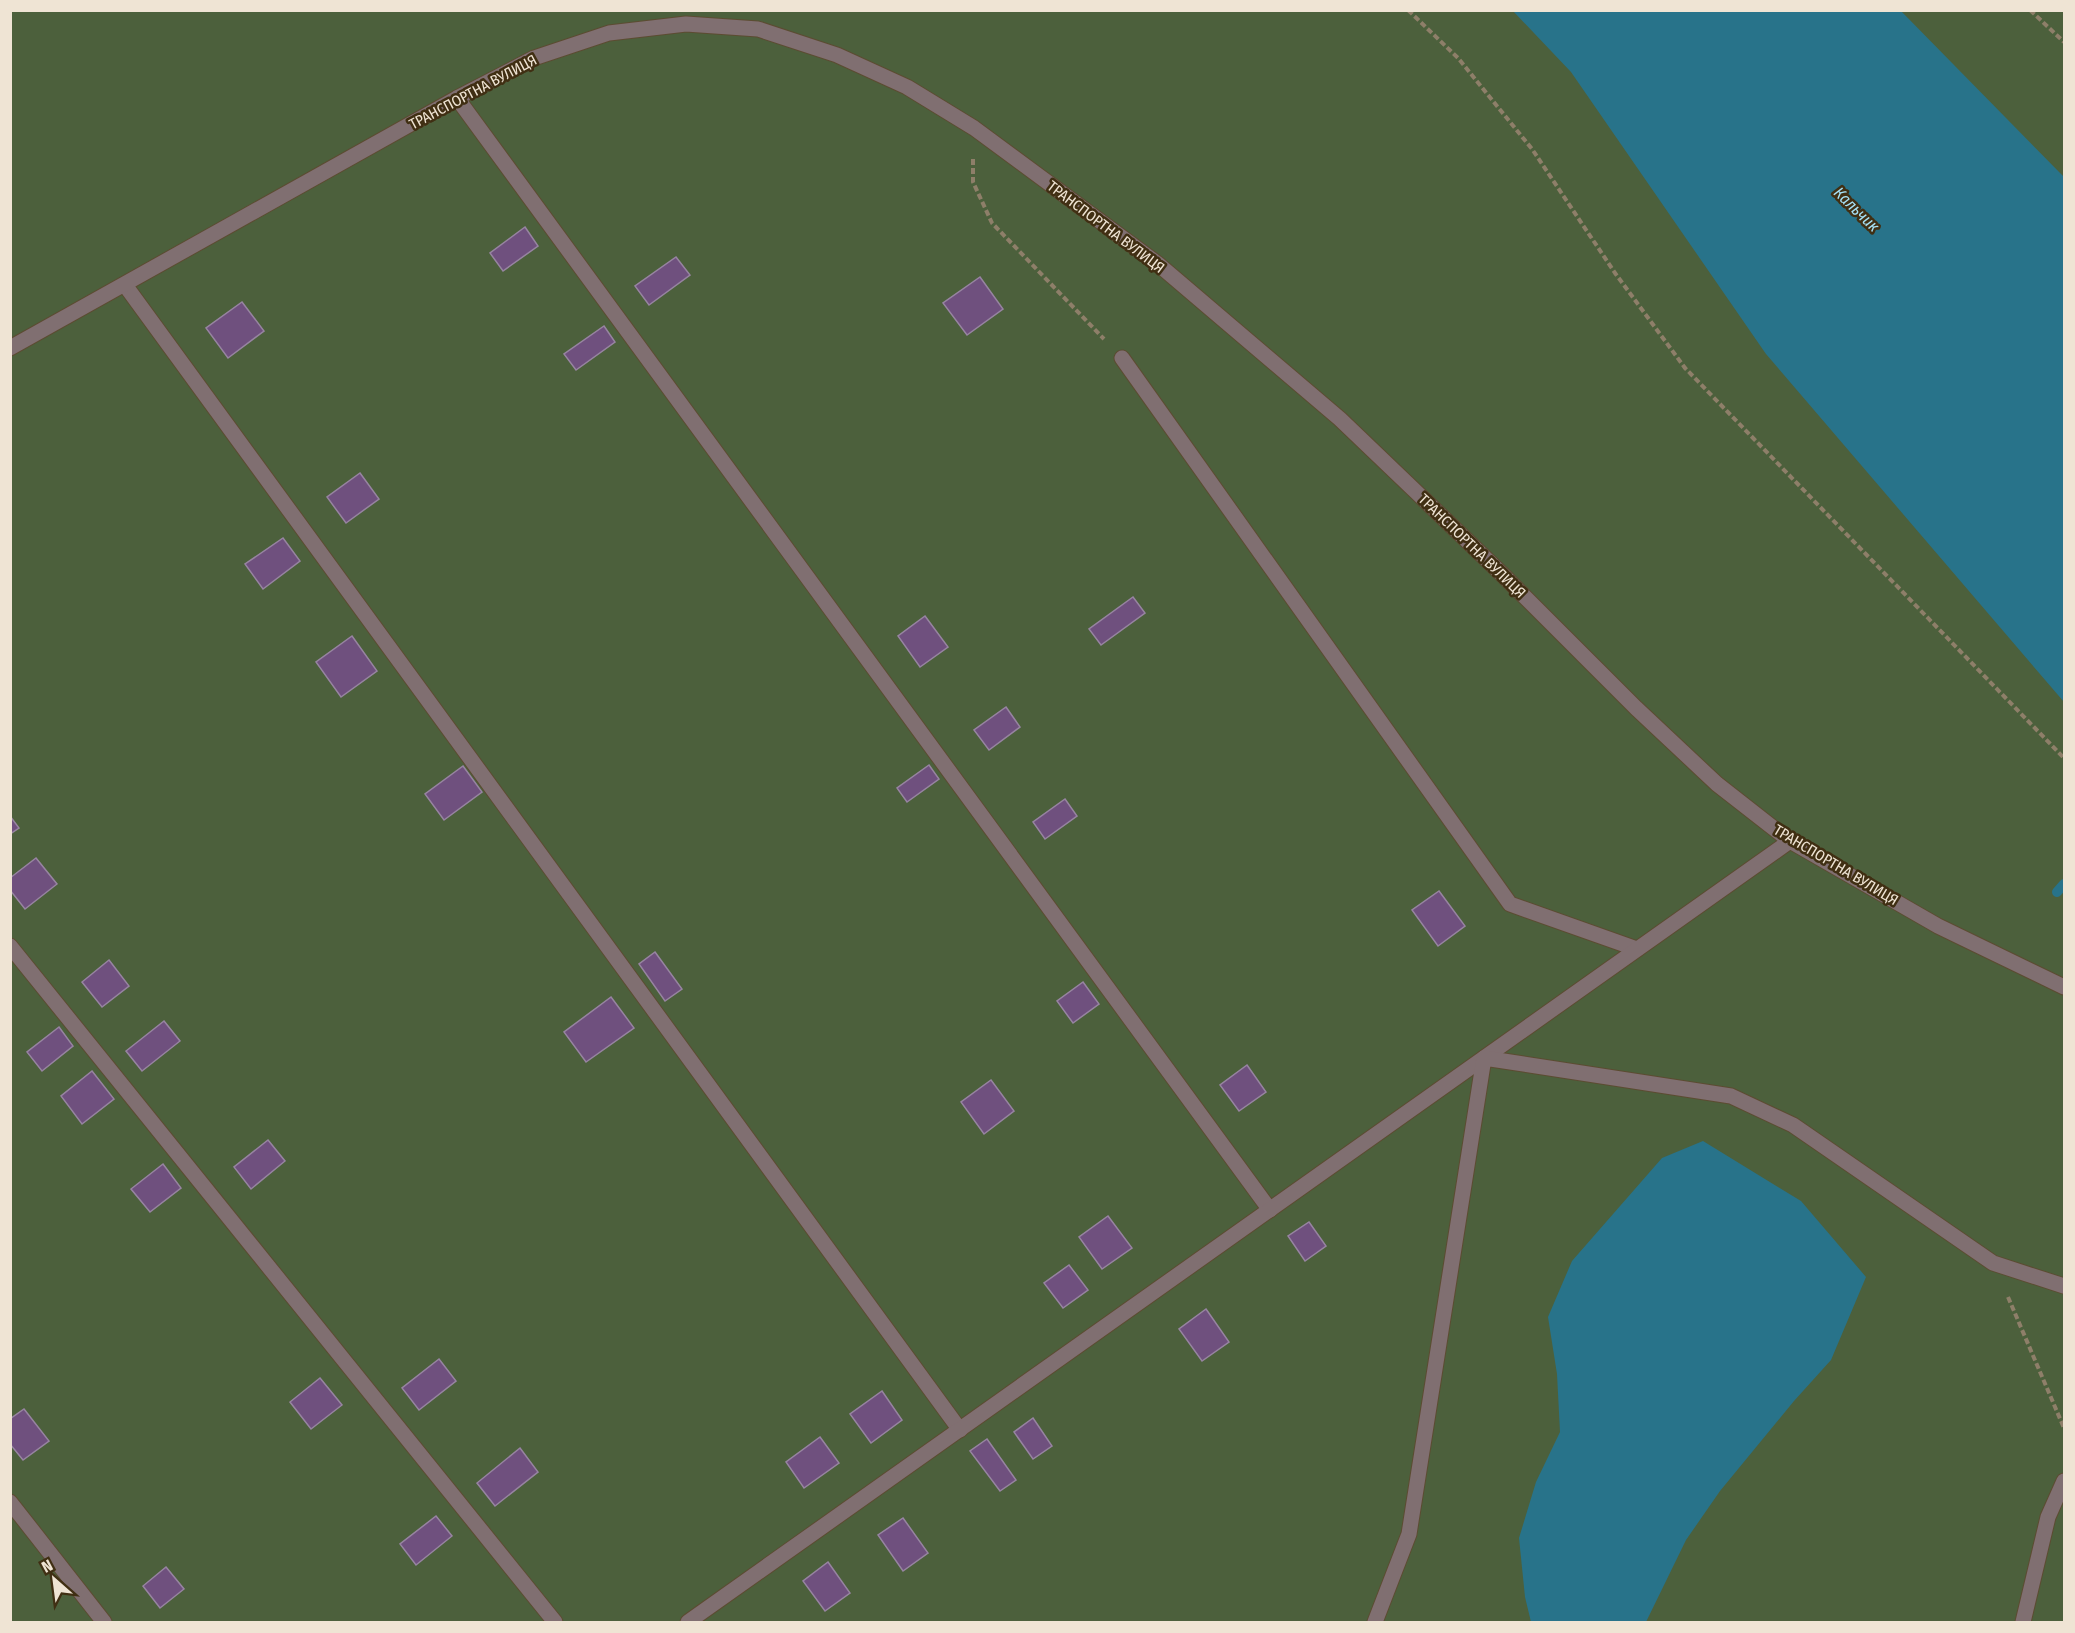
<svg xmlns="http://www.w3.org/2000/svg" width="2075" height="1633" viewBox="0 0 2075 1633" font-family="'Fira Sans Condensed',sans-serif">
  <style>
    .green { fill: #4c603c }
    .water { fill: #28738a }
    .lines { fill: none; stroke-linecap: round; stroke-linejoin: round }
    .stream { stroke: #28738a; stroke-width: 10 }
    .building { fill: #6f507e; stroke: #9784a1; stroke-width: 1.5 }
    .minor-casing { stroke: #5c4c32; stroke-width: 17 }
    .path { stroke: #8e7f69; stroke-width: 4; stroke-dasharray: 6 3; stroke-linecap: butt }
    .minor { stroke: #806f71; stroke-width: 15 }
    .labels { text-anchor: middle; stroke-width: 5; stroke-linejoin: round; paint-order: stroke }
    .street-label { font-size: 15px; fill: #efe4d4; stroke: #402f13 }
    .water-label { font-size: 16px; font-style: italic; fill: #a7e2f7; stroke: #402f13 }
  </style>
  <rect width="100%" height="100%" fill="#402f13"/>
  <rect class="green" x="11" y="11" width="2053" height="1611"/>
  <g class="water">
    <polygon points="1513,11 1901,11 2064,177 2064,702 1766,354 1571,72"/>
    <polygon points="1703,1141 1801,1201 1866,1277 1831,1360 1794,1401 1720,1491 1686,1540 1646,1622 1531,1622 1525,1597 1519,1538 1536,1482 1560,1432 1557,1374 1548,1317 1572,1261 1662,1158"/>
  </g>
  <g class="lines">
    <polyline class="stream" points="2057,892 2064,884"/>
  </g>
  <g class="building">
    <polygon points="525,227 538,246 503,271 490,253"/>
    <polygon points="676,257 690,275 649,305 635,286"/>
    <polygon points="980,277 1003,309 967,335 943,303"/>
    <polygon points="242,302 264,331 228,358 206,328"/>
    <polygon points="604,326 615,342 576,370 564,354"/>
    <polygon points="360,473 379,499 346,523 327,497"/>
    <polygon points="283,538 300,561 263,589 245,564"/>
    <polygon points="1133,597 1145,613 1101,645 1089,629"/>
    <polygon points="925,616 948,647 920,667 898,636"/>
    <polygon points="352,636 377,671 341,697 316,662"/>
    <polygon points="1006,707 1020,727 989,750 974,730"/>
    <polygon points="929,765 939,779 907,802 897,788"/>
    <polygon points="463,766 482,792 444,820 425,794"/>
    <polygon points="1065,799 1077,816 1045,839 1033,822"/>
    <polygon points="10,816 19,828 10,834"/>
    <polygon points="36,858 57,884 25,909 10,890 10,878"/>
    <polygon points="1439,891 1465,926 1438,946 1412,910"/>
    <polygon points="655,952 682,989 665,1001 639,964"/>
    <polygon points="109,960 129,986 102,1007 82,982"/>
    <polygon points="1083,982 1099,1004 1073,1023 1057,1001"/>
    <polygon points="611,997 634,1028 586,1062 564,1032"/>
    <polygon points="164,1021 180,1041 142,1071 126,1051"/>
    <polygon points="59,1027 73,1046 42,1071 27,1052"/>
    <polygon points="1247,1065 1266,1092 1239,1111 1220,1085"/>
    <polygon points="92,1071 114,1099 82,1124 61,1096"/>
    <polygon points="991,1080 1014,1111 984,1134 961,1102"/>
    <polygon points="268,1140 285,1161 251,1189 234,1167"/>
    <polygon points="163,1164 181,1188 150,1212 131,1189"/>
    <polygon points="1108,1216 1132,1248 1102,1269 1079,1237"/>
    <polygon points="1309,1222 1326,1246 1305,1261 1288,1236"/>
    <polygon points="1069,1265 1088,1290 1063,1308 1044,1283"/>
    <polygon points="1206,1309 1229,1342 1202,1361 1179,1329"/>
    <polygon points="439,1359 456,1381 419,1410 402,1388"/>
    <polygon points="320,1378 342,1405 311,1429 290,1402"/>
    <polygon points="882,1391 902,1420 871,1443 850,1414"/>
    <polygon points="24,1409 49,1441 23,1460 10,1444 10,1419"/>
    <polygon points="1033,1418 1052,1446 1033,1459 1014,1432"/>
    <polygon points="820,1437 839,1463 804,1488 786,1462"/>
    <polygon points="987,1439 1016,1480 1000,1491 970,1451"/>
    <polygon points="520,1448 538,1472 495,1506 477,1483"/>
    <polygon points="436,1516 452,1536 416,1565 400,1544"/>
    <polygon points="903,1518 928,1553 903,1571 878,1535"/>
    <polygon points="828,1562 850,1593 825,1611 803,1581"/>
    <polygon points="166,1567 184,1589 160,1608 143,1586"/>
  </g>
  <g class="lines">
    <defs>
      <g id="minor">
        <polyline points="457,98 1270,1210"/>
        <polyline points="125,285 960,1430"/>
        <polyline points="10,348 457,98 534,58 609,33 686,24 758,29 837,55 907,87 974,128 1158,264 1340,419 1504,576 1636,708 1717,784 1790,841 1938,926 2064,987"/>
        <polyline points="1122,358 1510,904 1637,949"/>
        <polyline points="10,946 555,1622"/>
        <polyline points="10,1502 104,1622"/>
        <polyline points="688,1622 1790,841"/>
        <polyline points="1375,1622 1409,1534 1484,1058 1731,1096 1793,1125 1993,1263 2064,1286"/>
        <polyline points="2023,1622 2048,1517 2064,1481"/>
      </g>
    </defs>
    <use href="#minor" class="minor-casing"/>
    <g class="path">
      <polyline points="1408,10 1458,58 1532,149 1615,273 1685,368 2064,758"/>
      <polyline points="2030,10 2064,42"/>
      <polyline points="973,159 973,182 992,223 1104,339"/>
      <polyline points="2008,1297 2064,1428"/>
    </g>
    <use href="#minor" class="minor"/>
  </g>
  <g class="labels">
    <g class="street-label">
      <text transform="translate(473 92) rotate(-28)" y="5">ТРАНСПОРТНА ВУЛИЦЯ</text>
      <text transform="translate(1106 227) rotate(37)" y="5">ТРАНСПОРТНА ВУЛИЦЯ</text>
      <text transform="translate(1472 546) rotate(44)" y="5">ТРАНСПОРТНА ВУЛИЦЯ</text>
      <text transform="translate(1836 865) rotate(31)" y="5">ТРАНСПОРТНА ВУЛИЦЯ</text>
    </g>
    <g class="water-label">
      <text transform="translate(1857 209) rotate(44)" y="6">Кальчик</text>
    </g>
  </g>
  <rect width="2075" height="1633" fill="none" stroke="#efe4d4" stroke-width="24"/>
  <g transform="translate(54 1579) rotate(332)" stroke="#402f13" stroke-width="4.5" paint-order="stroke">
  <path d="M0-4.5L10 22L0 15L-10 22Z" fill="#efe4d4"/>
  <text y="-9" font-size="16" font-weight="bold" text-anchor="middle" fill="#efe4d4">N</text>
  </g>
</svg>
